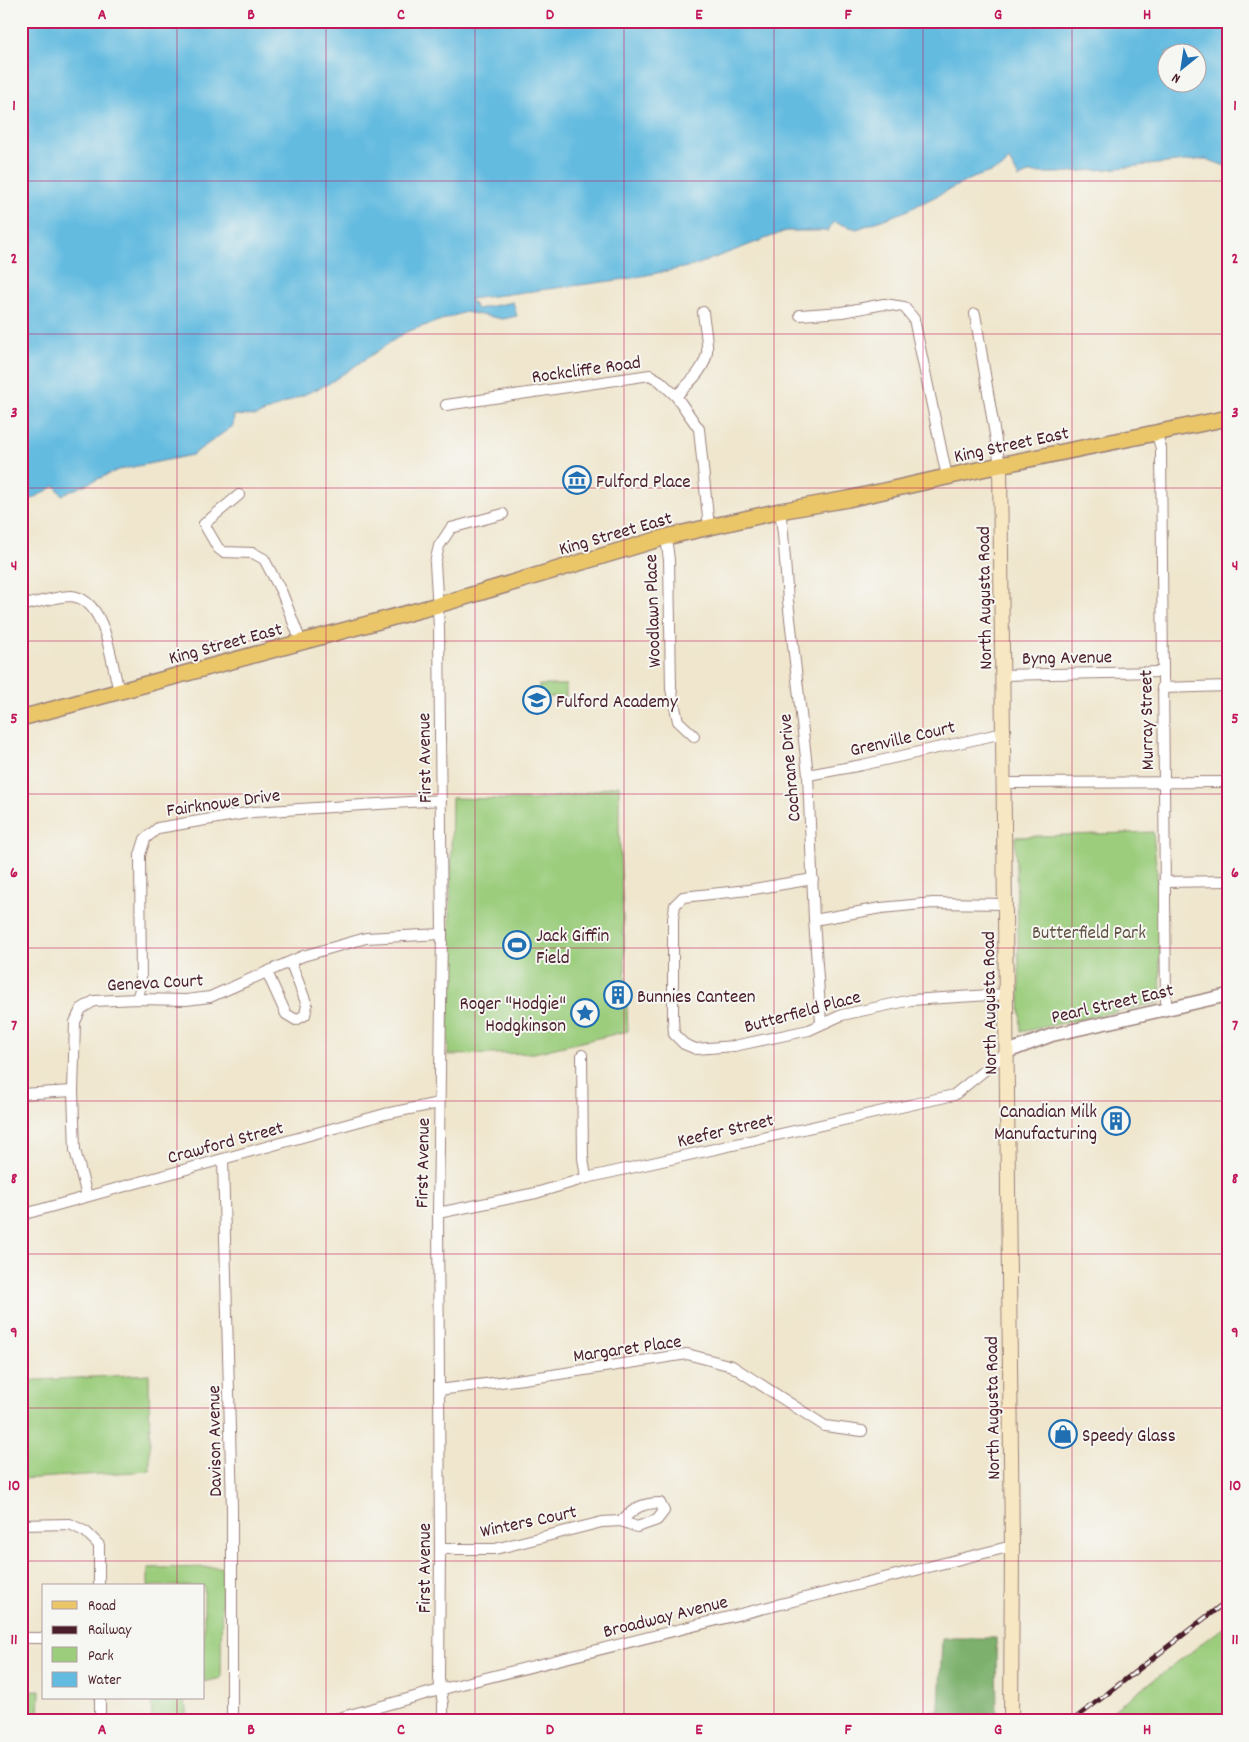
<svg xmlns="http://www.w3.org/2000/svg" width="1249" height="1742" viewBox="0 0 1249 1742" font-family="Dekko,sans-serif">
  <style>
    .green { fill: #9bcd7d; stroke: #727654 }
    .forest { fill: #7cb06c; stroke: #63684c }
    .water { fill: #63bbe0; stroke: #566d86; fill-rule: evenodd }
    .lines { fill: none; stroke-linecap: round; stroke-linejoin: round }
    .minor-casing { stroke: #9c827c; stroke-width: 12 }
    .tertiary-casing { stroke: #9c827c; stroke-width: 15 }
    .secondary-casing { stroke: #9c827c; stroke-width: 16 }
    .primary-casing { stroke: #9c827c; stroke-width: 18 }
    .minor { stroke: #fff; stroke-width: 10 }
    .tertiary { stroke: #fff; stroke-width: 12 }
    .secondary { stroke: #f7e8c3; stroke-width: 14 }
    .primary { stroke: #eac669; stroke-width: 15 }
    .rail-casing { stroke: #4a1f2b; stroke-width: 5 }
    .rail { stroke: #f6f6f2; stroke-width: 3; stroke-dasharray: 9; stroke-linecap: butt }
    .grid { fill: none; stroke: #c2185b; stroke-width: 1; stroke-opacity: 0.55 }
    .labels { text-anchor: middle; stroke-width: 4; stroke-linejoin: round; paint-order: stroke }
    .street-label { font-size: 19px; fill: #4a1f2b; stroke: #f6f6f2 }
    .poi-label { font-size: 19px; fill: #4a1f2b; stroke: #f6f6f2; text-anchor: start }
    .park-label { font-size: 19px; fill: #625344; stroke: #f6f6f2 }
    .neatline { fill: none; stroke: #c2185b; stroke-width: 2 }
    .grid-label { font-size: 16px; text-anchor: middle; font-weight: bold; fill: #c2185b }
  </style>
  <rect width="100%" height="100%" fill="#f6f6f2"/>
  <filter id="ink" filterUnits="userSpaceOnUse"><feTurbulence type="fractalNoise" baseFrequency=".02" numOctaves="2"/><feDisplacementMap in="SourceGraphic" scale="10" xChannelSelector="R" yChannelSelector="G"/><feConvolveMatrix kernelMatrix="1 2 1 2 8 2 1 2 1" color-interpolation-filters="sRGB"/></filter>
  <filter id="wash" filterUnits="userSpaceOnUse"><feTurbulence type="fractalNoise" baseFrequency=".0096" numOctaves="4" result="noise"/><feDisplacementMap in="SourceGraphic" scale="20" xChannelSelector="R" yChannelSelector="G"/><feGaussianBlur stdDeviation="1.12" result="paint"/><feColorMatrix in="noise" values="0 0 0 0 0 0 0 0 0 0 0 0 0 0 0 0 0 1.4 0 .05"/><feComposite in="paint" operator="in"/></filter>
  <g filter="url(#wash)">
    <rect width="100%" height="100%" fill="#efe6cd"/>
    <g class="green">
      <rect x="539" y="685" width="27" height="12"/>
      <polygon points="619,785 619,827 628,1031 534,1053 448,1055 452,798 532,800 579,794"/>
      <polygon points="1153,832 1158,886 1161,1002 1021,1032 1015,837"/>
      <polygon points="149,1374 150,1471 21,1479 21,1381"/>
      <polygon points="222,1567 221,1678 204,1682 204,1586 148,1586 148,1568"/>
      <polygon points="1228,1624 1228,1721 1099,1721"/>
      <polygon points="40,1690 39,1721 21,1721 21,1691"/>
      <polygon points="151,1698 185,1698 187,1721 152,1721"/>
    </g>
    <polygon class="forest" points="942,1638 996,1638 997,1721 850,1721 939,1710"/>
    <path class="water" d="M21,21H1228V167L1206,159L1108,169L1058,173H1028L1019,178L1009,160L1002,168L973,178L906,211L857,229L833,222L828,231H786L693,266L626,279L470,299L477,309L513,302L517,316L503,319L465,312L406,332L328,384L256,416L234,415L233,426L192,455L118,470L62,495L55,486L21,505ZM1166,52H1196V82H1166Z"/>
  </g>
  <g filter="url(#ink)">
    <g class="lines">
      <defs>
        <g id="minor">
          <polyline points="975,314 1000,465"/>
          <polyline points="800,315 842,312 884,304 904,307 914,319 947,477"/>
          <path d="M676,396C688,384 705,370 707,352C708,339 704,324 703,312"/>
          <polyline points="446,405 650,375 660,381 676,396 699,429 709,527"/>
          <path d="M1156,432L1161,448C1162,635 1164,822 1166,1008"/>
          <polyline points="239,495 204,524 218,548 223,552 253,553 264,559 282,593 301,642"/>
          <polyline points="780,511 783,533 788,601 808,775 814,920 821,1023"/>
          <polyline points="666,537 669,560 671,689 678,721 694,736"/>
          <path d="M21,606C34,603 59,596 71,596C107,599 111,664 119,691"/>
          <polyline points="1003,675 1162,672"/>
          <polyline points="1162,688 1228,686"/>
          <polyline points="808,775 862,765 1003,733"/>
          <polyline points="1004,783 1228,782"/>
          <polyline points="813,879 748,890 683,897 675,905 673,919 673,1019 674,1034 684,1044 696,1049 734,1046 809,1030 842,1015 911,1000 1006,994"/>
          <polyline points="1164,882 1228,881"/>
          <polyline points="814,920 881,908 933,903 1006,904"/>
          <polyline points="267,972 286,1014 296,1020 305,1015 307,1005 291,963"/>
          <polyline points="137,999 141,986 140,855 145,839 158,828 253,812 441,800"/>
          <polyline points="582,1055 583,1158 586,1178"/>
          <polyline points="21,1094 73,1091"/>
          <polyline points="223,1160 232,1508 232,1721"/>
          <polyline points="87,1196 75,1150 73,1091 75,1022 81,1009 94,1001 137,999 186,1000 210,997 303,956 366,938 442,934"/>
          <polyline points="438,1213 536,1193 586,1178 954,1095 1007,1052"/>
          <polyline points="21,1215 385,1114 439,1103"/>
          <polyline points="439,1390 546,1376 687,1354 732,1366 825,1426 862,1431"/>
          <polyline points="21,1525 70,1524 86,1532 99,1545 99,1586"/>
          <path d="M440,1549H495L602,1522L621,1521L637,1527L657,1520L664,1511L660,1503C641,1503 635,1508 621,1521"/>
          <polyline points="21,1638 44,1638"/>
          <polyline points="100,1698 100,1721"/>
          <polyline points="328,1721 454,1686 1012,1546"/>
          <polyline points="443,1721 443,1704 439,1679 440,1549 438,1213 442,934 439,627 435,563 439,546 451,528 503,514"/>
        </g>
        <polyline id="tertiary" points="1007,1052 1052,1035 1228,995"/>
        <polyline id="secondary" points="1000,465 1012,1546 1011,1721"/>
        <polyline id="primary" points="21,718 438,605 666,537 780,511 848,499 1000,465 1228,418"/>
      </defs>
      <use href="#minor" class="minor-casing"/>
      <use href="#tertiary" class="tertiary-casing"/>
      <use href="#secondary" class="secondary-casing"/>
      <use href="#primary" class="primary-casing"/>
      <use href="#minor" class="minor"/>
      <use href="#tertiary" class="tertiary"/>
      <use href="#secondary" class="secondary"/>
      <use href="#primary" class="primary"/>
      <defs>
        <polyline id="rail" points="1072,1721 1228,1600"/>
      </defs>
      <use href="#rail" class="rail-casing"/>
      <use href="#rail" class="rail"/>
    </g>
  </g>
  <path class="grid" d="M177,21V1586M326,21V1721M475,21V1721M624,21V1721M774,21V1721M923,21V1721M1072,21V1721M21,181H1228M21,334H1228M21,488H1228M21,641H1228M21,794H1228M21,948H1228M21,1101H1228M21,1254H1228M21,1408H1228M21,1561H1228M177,1698V1721"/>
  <defs>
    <symbol id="museum-ring" viewBox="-11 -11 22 22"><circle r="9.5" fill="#f6f6f2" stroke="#1f6fb2" stroke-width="1.5"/><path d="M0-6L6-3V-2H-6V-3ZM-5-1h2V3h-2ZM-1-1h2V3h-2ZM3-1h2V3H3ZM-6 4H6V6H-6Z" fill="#1f6fb2"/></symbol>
    <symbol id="school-ring" viewBox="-11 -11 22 22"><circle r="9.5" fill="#f6f6f2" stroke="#1f6fb2" stroke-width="1.5"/><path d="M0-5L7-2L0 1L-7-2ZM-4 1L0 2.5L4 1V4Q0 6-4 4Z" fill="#1f6fb2"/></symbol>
    <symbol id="stadium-ring" viewBox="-11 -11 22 22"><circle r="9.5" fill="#f6f6f2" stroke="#1f6fb2" stroke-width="1.5"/><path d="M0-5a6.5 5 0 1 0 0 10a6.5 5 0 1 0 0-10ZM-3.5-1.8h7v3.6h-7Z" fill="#1f6fb2"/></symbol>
    <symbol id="building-ring" viewBox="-11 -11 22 22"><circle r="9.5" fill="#f6f6f2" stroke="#1f6fb2" stroke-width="1.5"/><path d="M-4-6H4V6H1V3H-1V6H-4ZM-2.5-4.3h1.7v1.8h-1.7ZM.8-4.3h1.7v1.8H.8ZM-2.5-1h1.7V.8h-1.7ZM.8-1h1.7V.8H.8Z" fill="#1f6fb2"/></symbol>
    <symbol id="sight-ring" viewBox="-11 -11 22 22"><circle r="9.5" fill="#f6f6f2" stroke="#1f6fb2" stroke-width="1.5"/><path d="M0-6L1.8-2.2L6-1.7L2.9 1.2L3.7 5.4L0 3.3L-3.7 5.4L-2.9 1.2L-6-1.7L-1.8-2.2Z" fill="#1f6fb2"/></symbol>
    <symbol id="shop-ring" viewBox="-11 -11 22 22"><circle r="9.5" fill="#f6f6f2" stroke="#1f6fb2" stroke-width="1.5"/><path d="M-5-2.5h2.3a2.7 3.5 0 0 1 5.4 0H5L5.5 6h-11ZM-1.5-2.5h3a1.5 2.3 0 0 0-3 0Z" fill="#1f6fb2"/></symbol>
  </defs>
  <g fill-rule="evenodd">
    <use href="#museum-ring" x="561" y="464" width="32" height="32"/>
    <use href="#school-ring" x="521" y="684" width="32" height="32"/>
    <use href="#stadium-ring" x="501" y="929" width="32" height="32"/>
    <use href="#building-ring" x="602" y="979" width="32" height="32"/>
    <use href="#sight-ring" x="569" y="997" width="32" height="32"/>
    <use href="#building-ring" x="1100" y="1105" width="32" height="32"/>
    <use href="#shop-ring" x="1047" y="1418" width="32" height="32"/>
  </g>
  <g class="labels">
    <g class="street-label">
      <text transform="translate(586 368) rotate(-8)" y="7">Rockcliffe Road</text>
      <text transform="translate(1011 443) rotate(-12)" y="7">King Street East</text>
      <text transform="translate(615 532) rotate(-16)" y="7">King Street East</text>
      <text transform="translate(983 598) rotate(-91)" y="7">North Augusta Road</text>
      <text transform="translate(651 611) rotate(-92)" y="7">Woodlawn Place</text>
      <text transform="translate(225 642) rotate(-15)" y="7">King Street East</text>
      <text transform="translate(1067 656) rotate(-1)" y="7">Byng Avenue</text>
      <text transform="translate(1145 720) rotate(-91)" y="7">Murray Street</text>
      <text transform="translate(902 737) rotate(-13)" y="7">Grenville Court</text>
      <text transform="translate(423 758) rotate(-91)" y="7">First Avenue</text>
      <text transform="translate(788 768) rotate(-95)" y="7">Cochrane Drive</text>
      <text transform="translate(223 801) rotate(-8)" y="7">Fairknowe Drive</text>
      <text transform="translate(155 981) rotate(-3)" y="7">Geneva Court</text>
      <text transform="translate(1112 1002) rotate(-13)" y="7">Pearl Street East</text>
      <text transform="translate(988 1003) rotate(-91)" y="7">North Augusta Road</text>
      <text transform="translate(802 1010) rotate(-15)" y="7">Butterfield Place</text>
      <text transform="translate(725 1129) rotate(-13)" y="7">Keefer Street</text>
      <text transform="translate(225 1141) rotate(-15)" y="7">Crawford Street</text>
      <text transform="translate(421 1163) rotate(-89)" y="7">First Avenue</text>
      <text transform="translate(627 1347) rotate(-8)" y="7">Margaret Place</text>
      <text transform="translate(991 1408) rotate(-91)" y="7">North Augusta Road</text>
      <text transform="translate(213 1441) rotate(-91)" y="7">Davison Avenue</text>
      <text transform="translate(528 1520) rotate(-12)" y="7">Winters Court</text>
      <text transform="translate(423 1568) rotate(-90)" y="7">First Avenue</text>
      <text transform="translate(665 1615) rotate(-14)" y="7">Broadway Avenue</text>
    </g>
    <g class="poi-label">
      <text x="596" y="487">Fulford Place</text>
      <text x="556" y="707">Fulford Academy</text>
      <text x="536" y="941">Jack Giffin<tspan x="536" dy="22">Field</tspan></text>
      <text x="637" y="1002">Bunnies Canteen</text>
      <text x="566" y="1009" text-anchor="end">Roger "Hodgie"<tspan x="566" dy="22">Hodgkinson</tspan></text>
      <text x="1097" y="1117" text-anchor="end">Canadian Milk<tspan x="1097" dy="22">Manufacturing</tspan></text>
      <text x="1082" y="1441">Speedy Glass</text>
    </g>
    <g class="park-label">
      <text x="1089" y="938">Butterfield Park</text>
    </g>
  </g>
  <rect width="1249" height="1742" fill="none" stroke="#f6f6f2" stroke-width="55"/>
  <rect x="42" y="1584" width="162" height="115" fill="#f6f6f2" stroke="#b1a0a2"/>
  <rect x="52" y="1601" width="25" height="8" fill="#eac669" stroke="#b1a0a2"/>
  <text x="88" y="1610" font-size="15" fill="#4a1f2b">Road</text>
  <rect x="52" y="1626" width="25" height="8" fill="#4a1f2b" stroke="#b1a0a2"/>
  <text x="88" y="1634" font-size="15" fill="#4a1f2b">Railway</text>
  <rect x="52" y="1647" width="25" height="15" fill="#9bcd7d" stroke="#b1a0a2"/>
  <text x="88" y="1660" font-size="15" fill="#4a1f2b">Park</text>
  <rect x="52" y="1672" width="25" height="15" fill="#63bbe0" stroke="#b1a0a2"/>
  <text x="88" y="1684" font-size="15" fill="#4a1f2b">Water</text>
  <g transform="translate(1182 68) rotate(210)"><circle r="24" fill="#f6f6f2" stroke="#b1a0a2"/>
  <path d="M0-4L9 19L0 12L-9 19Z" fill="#1f6fb2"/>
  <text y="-8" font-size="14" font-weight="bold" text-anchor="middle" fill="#4a1f2b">N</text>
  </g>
  <rect x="28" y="28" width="1194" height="1686" class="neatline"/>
  <g class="grid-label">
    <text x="102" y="19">A</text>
    <text x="251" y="19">B</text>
    <text x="401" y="19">C</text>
    <text x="550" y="19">D</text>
    <text x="699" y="19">E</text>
    <text x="848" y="19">F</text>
    <text x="998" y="19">G</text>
    <text x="1147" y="19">H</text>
    <text x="14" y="110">1</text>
    <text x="1235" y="110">1</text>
    <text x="14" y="263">2</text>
    <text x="1235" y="263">2</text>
    <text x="14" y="417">3</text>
    <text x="1235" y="417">3</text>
    <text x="14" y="570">4</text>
    <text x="1235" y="570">4</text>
    <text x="14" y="723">5</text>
    <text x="1235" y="723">5</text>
    <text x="14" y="877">6</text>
    <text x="1235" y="877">6</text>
    <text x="14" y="1030">7</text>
    <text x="1235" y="1030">7</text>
    <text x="14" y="1183">8</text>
    <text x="1235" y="1183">8</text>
    <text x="14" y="1337">9</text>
    <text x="1235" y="1337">9</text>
    <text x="14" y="1490">10</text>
    <text x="1235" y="1490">10</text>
    <text x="14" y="1644">11</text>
    <text x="1235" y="1644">11</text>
    <text x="102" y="1734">A</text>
    <text x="251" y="1734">B</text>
    <text x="401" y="1734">C</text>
    <text x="550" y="1734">D</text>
    <text x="699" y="1734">E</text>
    <text x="848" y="1734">F</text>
    <text x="998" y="1734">G</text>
    <text x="1147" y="1734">H</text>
  </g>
</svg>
